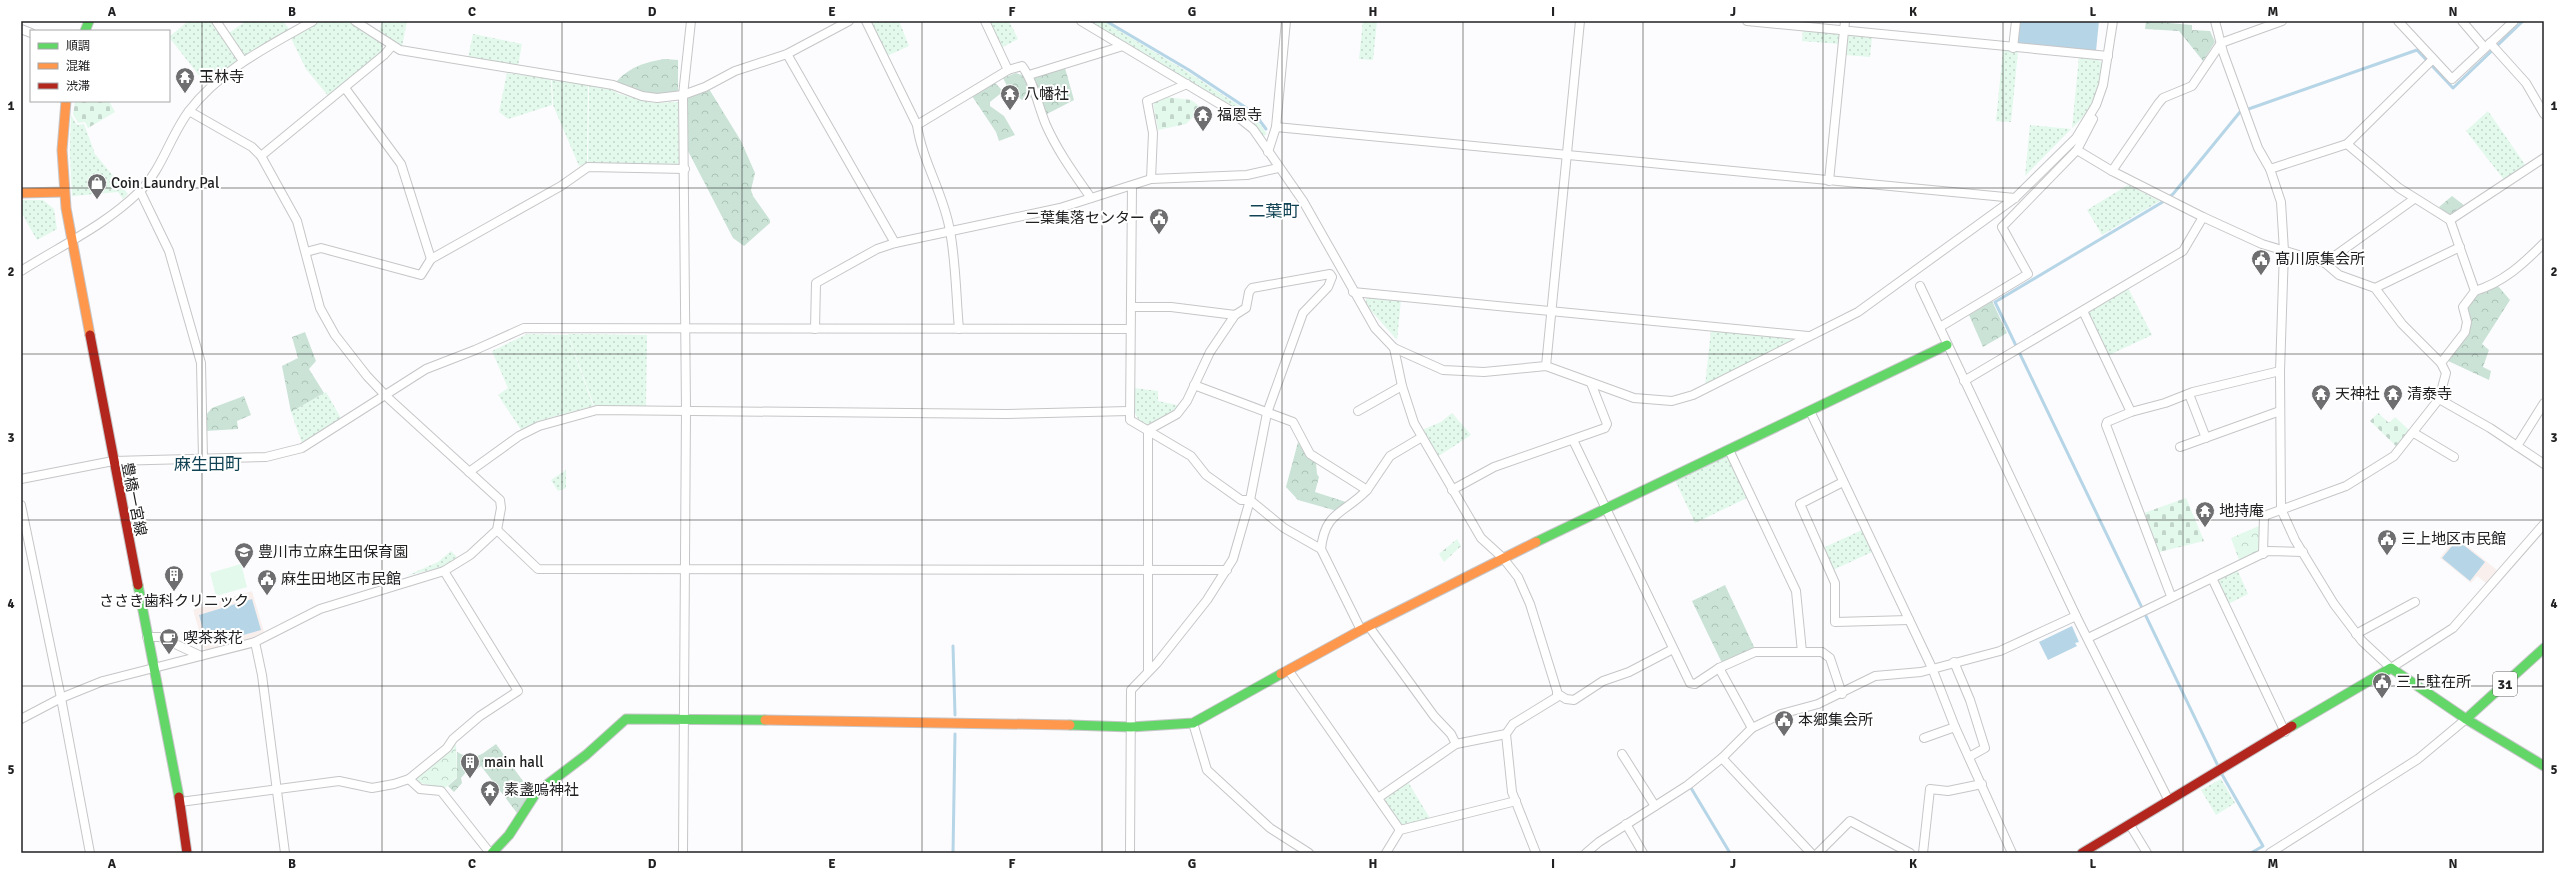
<svg xmlns="http://www.w3.org/2000/svg" width="2565" height="874" viewBox="0 0 2565 874" font-family="Signika,'Noto Sans JP',sans-serif">
  <style>
    .industrial { fill: #f9f0ee }
    .grass { fill: url(#grass-dots) }
    .forest { fill: url(#forest-crowns) }
    .cemetery { fill: url(#cemetery-stones) }
    .park { fill: url(#park-crowns) }
    .pitch { fill: #e2f9ec }
    .water { fill: #b6d5e6 }
    .lines { fill: none; stroke-linecap: round; stroke-linejoin: round }
    .stream { stroke: #b6d5e6; stroke-width: 3 }
    .street-casing { stroke: #c6c6c8; stroke-width: 10 }
    .fast-casing { stroke: #c6c6c8; stroke-width: 11 }
    .slow-casing { stroke: #c6c6c8; stroke-width: 11 }
    .jam-casing { stroke: #c6c6c8; stroke-width: 11 }
    .street { stroke: #fff; stroke-width: 8 }
    .fast { stroke: #63d668; stroke-width: 9 }
    .slow { stroke: #ff974d; stroke-width: 9 }
    .jam { stroke: #b3261e; stroke-width: 9 }
    .grid { fill: none; stroke: #212123; stroke-width: 1; stroke-opacity: 0.55 }
    .labels { text-anchor: middle; stroke-width: 4; stroke-linejoin: round; paint-order: stroke }
    .shield { fill: #fff; stroke: #646465; stroke-width: 1 }
    .shield-label { font-size: 14px; font-weight: bold; fill: #212123 }
    .poi-label { font-size: 15px; fill: #212123; stroke: #fff; text-anchor: start }
    .street-label { font-size: 15px; fill: #212123; stroke: #fff }
    .quarter-label { font-size: 17px; fill: #124355; stroke: #fff }
    .neatline { fill: none; stroke: #212123; stroke-width: 1.5 }
    .grid-label { font-size: 13px; text-anchor: middle; font-weight: bold; fill: #212123 }
  </style>
  <defs>
    <pattern id="grass-dots" width="8" height="8" patternUnits="userSpaceOnUse"><rect width="8" height="8" fill="#e2f9ec"/><path d="M2 2h.1M6 6h.1" fill="none" stroke="#c2d5ca" stroke-width="1.8" stroke-linecap="round"/></pattern>
    <pattern id="forest-crowns" width="20" height="18" patternUnits="userSpaceOnUse"><rect width="20" height="18" fill="#cae3d6"/><path d="M2 6a3 3 0 1 1 6 0M12 15a3 3 0 1 1 6 0" fill="none" stroke="#adc2b7"/></pattern>
    <pattern id="cemetery-stones" width="16" height="16" patternUnits="userSpaceOnUse"><rect width="16" height="16" fill="#e2f9ec"/><path d="M2 7V4a2 2 0 0 1 4 0v3zM10 15v-3a2 2 0 0 1 4 0v3z" fill="#c2d5ca"/></pattern>
    <pattern id="park-crowns" width="20" height="18" patternUnits="userSpaceOnUse"><rect width="20" height="18" fill="#e2f9ec"/><path d="M2 6a3 3 0 1 1 6 0M12 15a3 3 0 1 1 6 0" fill="none" stroke="#c2d5ca"/></pattern>
  </defs>
  <rect width="100%" height="100%" fill="#fcfcfe"/>
  <g class="industrial">
    <polygon points="2456,537 2497,570 2486,583 2477,576 2471,583 2440,558"/>
    <polygon points="252,591 264,632 251,639 205,651 193,610"/>
  </g>
  <g class="grass">
    <polygon points="188,21 210,21 238,60 208,87 169,37"/>
    <polygon points="246,21 283,21 290,30 245,56 229,33"/>
    <polygon points="321,21 348,21 382,44 383,51 329,97 306,69 291,38"/>
    <polygon points="382,21 407,21 402,47 379,33"/>
    <polygon points="871,21 899,21 909,46 887,56"/>
    <polygon points="989,21 1009,21 1018,39 1001,48"/>
    <polygon points="1087,21 1103,21 1188,72 1253,115 1267,134 1262,137 1254,126"/>
    <polygon points="1363,21 1377,21 1373,60 1359,59"/>
    <polygon points="1803,30 1841,34 1840,44 1802,41"/>
    <polygon points="473,34 522,44 518,66 468,58"/>
    <polygon points="1847,34 1872,37 1870,57 1845,55"/>
    <polygon points="2003,50 2018,51 2011,122 1996,121"/>
    <path d="M2079,57L2097,59L2103,64C2099,89 2092,111 2072,128Z"/>
    <polygon points="507,73 551,79 552,105 508,119 499,112"/>
    <polygon points="552,80 588,85 587,163 579,166 553,105"/>
    <polygon points="589,85 611,89 619,94 653,103 678,102 679,165 588,163"/>
    <polygon points="2488,111 2526,166 2505,181 2466,131"/>
    <polygon points="71,115 77,125 84,124 95,154 128,194 123,199 118,192 72,196 70,153"/>
    <polygon points="2030,125 2071,129 2025,176"/>
    <polygon points="2128,185 2160,201 2102,235 2087,210"/>
    <polygon points="21,200 43,200 54,209 57,229 37,240 21,212"/>
    <polygon points="2128,288 2152,335 2109,355 2088,311"/>
    <polygon points="1366,296 1401,300 1397,340 1366,305"/>
    <polygon points="1711,330 1797,339 1705,386"/>
    <polygon points="527,334 568,335 593,406 538,421 522,431 498,395 508,388 492,351"/>
    <polygon points="568,334 647,335 646,406 594,406"/>
    <path d="M1134,388L1158,391V401L1181,406L1177,410L1146,425C1130,416 1135,404 1134,388Z"/>
    <polygon points="326,392 342,420 302,443 291,412"/>
    <polygon points="1452,413 1471,435 1437,457 1422,430 1441,422"/>
    <polygon points="1729,455 1749,497 1695,523 1675,480"/>
    <polygon points="566,470 566,488 558,491 551,480"/>
    <polygon points="1862,530 1872,552 1833,570 1823,548"/>
    <polygon points="451,551 457,557 442,567 406,576 438,562"/>
    <polygon points="2237,569 2248,594 2228,604 2218,581 2219,577"/>
    <polygon points="2221,779 2235,803 2216,815 2201,790"/>
    <polygon points="1408,782 1431,820 1403,826 1385,802 1385,798"/>
  </g>
  <g class="forest">
    <polygon points="2146,21 2192,25 2192,30 2210,31 2215,42 2203,61 2179,31 2145,29"/>
    <path d="M665,59L678,60V93L643,94L615,83C629,67 645,62 665,59Z"/>
    <polygon points="1065,68 1074,100 1045,115 1033,78"/>
    <polygon points="1016,73 1027,77 1032,97 1022,100 1009,90 1003,78"/>
    <polygon points="995,83 1001,89 1000,94 990,102 990,106 1004,116 1015,135 999,141 996,132 972,96"/>
    <polygon points="709,89 741,141 755,173 751,190 753,196 770,220 770,223 744,246 733,238 687,149 686,101 688,96"/>
    <polygon points="2452,196 2465,206 2450,217 2439,207"/>
    <polygon points="2498,286 2510,300 2482,344 2489,350 2483,367 2491,371 2489,380 2446,360 2470,324 2467,308 2476,296"/>
    <polygon points="1992,301 2007,333 1983,347 1969,315"/>
    <polygon points="305,332 316,361 309,369 324,393 291,412 282,366 298,358 292,337"/>
    <polygon points="244,396 251,415 237,421 238,429 206,431 205,416 212,408"/>
    <polygon points="1298,442 1308,457 1316,463 1317,474 1319,477 1315,492 1349,503 1337,511 1298,500 1286,487"/>
    <polygon points="1725,585 1755,649 1722,663 1692,601"/>
    <path d="M496,744L531,792L517,813L481,766L473,772L468,770L461,778L462,783L454,792L448,786L457,778V752C476,762 480,755 496,744Z"/>
  </g>
  <g class="cemetery">
    <polygon points="1167,97 1191,100 1202,108 1186,124 1158,130 1153,102"/>
    <polygon points="75,101 109,101 115,112 88,128 85,122 78,123 73,114"/>
    <polygon points="2378,413 2389,423 2395,417 2409,430 2396,446 2370,421"/>
    <polygon points="2186,498 2204,541 2159,552 2144,513"/>
    <polygon points="1457,539 1461,546 1444,562 1439,554"/>
  </g>
  <g class="park">
    <polygon points="2261,525 2261,550 2239,560 2231,538"/>
    <polygon points="454,743 456,745 457,777 443,790 415,781 413,779"/>
  </g>
  <polygon class="pitch" points="241,564 247,587 216,596 210,573"/>
  <g class="water">
    <polygon points="2020,21 2099,21 2096,51 2017,43"/>
    <polygon points="2457,540 2485,562 2470,581 2442,558"/>
    <polygon points="252,599 261,630 221,641 218,629 204,633 199,615"/>
    <polygon points="2072,626 2079,642 2075,643 2077,646 2048,660 2039,642"/>
  </g>
  <g class="lines">
    <g class="stream">
      <polyline points="1106,21 1189,70 1254,113 1266,129"/>
      <polyline points="953,646 955,715"/>
      <polyline points="2218,766 1995,302 2161,203 2173,194 2240,112 2417,50 2453,88 2523,21"/>
      <polyline points="2220,771 2263,846 2251,853"/>
      <polyline points="1691,788 1730,853"/>
      <polyline points="953,853 955,734"/>
    </g>
    <defs>
      <g id="street">
        <polyline points="216,21 243,61"/>
        <polyline points="355,21 400,50 613,85 642,96 657,98 683,95 705,87 735,71 787,54 849,21"/>
        <path d="M866,21L917,125C922,161 944,194 950,231C956,263 956,297 959,329"/>
        <polyline points="1081,21 1228,109 1253,129 1303,201 1375,328 1394,348 1443,370 1484,372 1546,366 1634,398 1672,401 1693,395 1858,312 2015,198 2076,138 2096,105 2103,85 2113,21"/>
        <polyline points="1747,21 2108,56"/>
        <polyline points="2215,21 2223,52 2258,148 2270,169 2281,202 2284,251 2280,371 2281,509 2295,540 2334,604 2362,641 2391,668 2453,628 2544,524"/>
        <polyline points="2398,21 2452,79 2514,21"/>
        <polyline points="2462,21 2485,48"/>
        <polyline points="21,29 31,33"/>
        <polyline points="2490,43 2526,83 2544,114"/>
        <polyline points="2013,48 2016,21"/>
        <polyline points="787,54 895,243"/>
        <path d="M1008,70L1022,66C1034,82 1038,106 1046,125C1058,152 1075,175 1091,198"/>
        <polyline points="1029,75 1123,46"/>
        <polyline points="345,88 401,164 431,259"/>
        <polyline points="917,125 1008,70 985,21"/>
        <polyline points="1276,127 2015,198"/>
        <polyline points="2347,144 2399,188 2450,220 2475,291 2463,307 2467,322 2465,332 2441,363"/>
        <polyline points="2077,150 2112,171 2203,217 2262,244 2325,263 2339,275 2375,288 2402,324 2441,363 2446,373 2439,399 2394,456 2346,486 2264,516 2263,554"/>
        <polyline points="1268,152 1276,127 1286,21"/>
        <polyline points="261,156 384,55 392,46"/>
        <polyline points="2270,169 2347,144 2433,59"/>
        <polyline points="2112,171 2158,104 2163,98 2192,86 2221,43 2282,21"/>
        <polyline points="1151,179 1153,133 1147,101 1187,84"/>
        <polyline points="1829,181 1845,21"/>
        <polyline points="1132,186 1130,420 1191,456 1206,475 1241,500 1250,500 1284,528 1321,549 1361,630"/>
        <polyline points="140,191 169,251 201,363 203,459"/>
        <polyline points="2450,220 2544,158"/>
        <polyline points="306,252 321,248 421,275 431,259 561,186 588,167 685,169"/>
        <polyline points="2325,263 2414,199"/>
        <path d="M21,271C62,245 104,226 139,192C162,170 170,136 189,111C220,70 269,46 313,21"/>
        <polyline points="1920,286 2076,616 2168,799"/>
        <polyline points="2375,288 2460,247"/>
        <path d="M2475,291C2504,282 2523,264 2544,243"/>
        <polyline points="1353,292 1808,336"/>
        <polyline points="2083,311 2131,412"/>
        <polyline points="1940,327 2028,274 2002,227 2077,150 2093,119"/>
        <polyline points="815,329 816,283 877,249 895,243 1060,208 1151,179 1247,175 1278,168"/>
        <polyline points="1394,348 1402,386 1414,423 1481,538 1503,558 1518,577 1530,604 1557,691 1557,697 1513,724 1506,734 1512,792 1536,853"/>
        <polyline points="1546,366 1580,21"/>
        <polyline points="1964,381 2183,251 2203,217"/>
        <polyline points="1194,385 1293,422 1310,454 1367,490 1390,456 1422,437"/>
        <polyline points="2189,394 2206,438"/>
        <polyline points="2439,399 2490,428 2544,464"/>
        <polyline points="1358,411 1402,386"/>
        <polyline points="1810,411 1932,668 1955,727 2012,853"/>
        <polyline points="1148,430 1148,671"/>
        <polyline points="1148,430 1177,414 1187,401 1210,352 1235,315"/>
        <polyline points="2414,433 2454,457"/>
        <polyline points="1573,440 1690,683 1695,684 1719,668 1755,652 1822,652 1830,658 1842,694"/>
        <polyline points="2517,446 2544,403"/>
        <polyline points="2180,447 2280,411"/>
        <polyline points="1729,450 1796,591 1802,652"/>
        <polyline points="469,472 519,436 539,426 597,410 1006,414 1129,411"/>
        <polyline points="21,479 113,461 266,457 302,448 426,369 475,350 524,328 1130,329"/>
        <polyline points="1843,482 1800,504 1835,583 1835,622 1909,620"/>
        <polyline points="1452,490 1494,467 1605,428 1607,424 1591,383"/>
        <polyline points="21,505 61,698 90,853"/>
        <polyline points="497,530 538,569 1227,570"/>
        <path d="M1321,549C1325,511 1344,514 1367,490"/>
        <polyline points="2212,578 2285,732"/>
        <polyline points="2171,596 2106,425 2107,422 2131,412 2165,403 2193,392 2280,371"/>
        <polyline points="1370,628 1434,716 1451,734 1456,744"/>
        <polyline points="2356,634 2415,602"/>
        <polyline points="147,637 160,637 201,656"/>
        <polyline points="2088,638 2268,551 2303,552"/>
        <polyline points="255,642 262,675 285,853"/>
        <polyline points="1954,662 1970,700 1985,748 1969,757"/>
        <polyline points="1719,668 1752,728"/>
        <polyline points="1289,671 1400,830"/>
        <polyline points="1558,694 1566,699 1574,700 1603,681 1629,672 1673,649"/>
        <polyline points="21,719 61,698 103,681 255,642 320,609 444,571 470,555 497,530 501,508 500,500 386,396 367,376 335,335 320,308 297,221 261,156 252,147 189,111"/>
        <polyline points="1193,723 1207,770 1270,828 1309,853"/>
        <polyline points="1924,738 1955,727"/>
        <polyline points="1622,754 1655,806"/>
        <polyline points="1722,758 1811,853"/>
        <polyline points="409,779 420,789 441,791 490,853"/>
        <polyline points="1378,798 1456,744 1506,734"/>
        <polyline points="180,802 339,781 372,788 394,784 409,779 447,748 453,739 480,716 518,691 444,571"/>
        <polyline points="1626,824 1643,853"/>
        <polyline points="2130,825 2147,853"/>
        <polyline points="683,853 686,410 683,95 691,21"/>
        <polyline points="1130,853 1131,690 1157,663 1207,600 1233,559 1250,500 1267,413 1303,313 1328,287 1332,277 1330,274 1252,288 1249,292 1246,308 1235,315 1171,307 1131,307"/>
        <polyline points="1386,853 1400,830 1516,801"/>
        <polyline points="1586,853 1599,842 1688,785 1722,758 1752,728 1781,714 1818,704 1875,676 1921,672 2000,651 2076,616"/>
        <polyline points="1818,853 1850,821 1910,853"/>
        <polyline points="1923,853 1930,789 1948,791 1982,784"/>
        <polyline points="2270,853 2418,759 2466,719"/>
      </g>
      <g id="fast">
        <polyline points="85,31 89,21"/>
        <polyline points="1536,542 1947,345"/>
        <polyline points="138,585 179,797"/>
        <polyline points="2544,648 2466,719 2544,766"/>
        <polyline points="1070,725 1131,727 1193,723 1281,674"/>
        <polyline points="2292,726 2391,668 2466,719"/>
        <polyline points="492,853 509,835 536,793 586,755 626,719 765,720"/>
      </g>
      <g id="slow">
        <polyline points="66,101 62,150 66,208 90,335"/>
        <polyline points="21,193 64,192"/>
        <polyline points="1281,674 1361,630 1536,542"/>
        <polyline points="765,720 1070,725"/>
      </g>
      <g id="jam">
        <polyline points="90,335 138,585"/>
        <polyline points="179,797 187,853"/>
        <polyline points="2082,853 2292,726"/>
      </g>
    </defs>
    <use href="#street" class="street-casing"/>
    <use href="#fast" class="fast-casing"/>
    <use href="#slow" class="slow-casing"/>
    <use href="#jam" class="jam-casing"/>
    <use href="#street" class="street"/>
    <use href="#fast" class="fast"/>
    <use href="#slow" class="slow"/>
    <use href="#jam" class="jam"/>
  </g>
  <path class="grid" d="M202,21V853M382,21V853M562,21V853M742,21V853M922,21V853M1102,21V853M1282,21V853M1463,21V853M1643,21V853M1823,21V853M2003,21V853M2183,21V853M2363,21V853M21,188H2544M21,354H2544M21,520H2544M21,686H2544"/>
  <defs>
    <symbol id="temple-pin" viewBox="-11 -11 22 30"><path d="M0 17L-7.5 6A9.5 9.5 0 1 1 7.5 6Z" fill="#6e6e70" stroke="#fff"/><path d="M0-6L5-2H3V0L6.5 2.5H4V6H1.5V3h-3V6H-4V2.5H-6.5L-3 0V-2H-5Z" fill="#fff"/></symbol>
    <symbol id="shop-pin" viewBox="-11 -11 22 30"><path d="M0 17L-7.5 6A9.5 9.5 0 1 1 7.5 6Z" fill="#6e6e70" stroke="#fff"/><path d="M-5-2.5h2.3a2.7 3.5 0 0 1 5.4 0H5L5.5 6h-11ZM-1.5-2.5h3a1.5 2.3 0 0 0-3 0Z" fill="#fff"/></symbol>
    <symbol id="civic-pin" viewBox="-11 -11 22 30"><path d="M0 17L-7.5 6A9.5 9.5 0 1 1 7.5 6Z" fill="#6e6e70" stroke="#fff"/><path d="M-.6-6.5H3V-4.5H.6V-3L4-1V1h2V6H-6V1h2V-1L-.6-3ZM-1.2 2.5V6h2.4V2.5Z" fill="#fff"/></symbol>
    <symbol id="school-pin" viewBox="-11 -11 22 30"><path d="M0 17L-7.5 6A9.5 9.5 0 1 1 7.5 6Z" fill="#6e6e70" stroke="#fff"/><path d="M0-5L7-2L0 1L-7-2ZM-4 1L0 2.5L4 1V4Q0 6-4 4Z" fill="#fff"/></symbol>
    <symbol id="building-pin" viewBox="-11 -11 22 30"><path d="M0 17L-7.5 6A9.5 9.5 0 1 1 7.5 6Z" fill="#6e6e70" stroke="#fff"/><path d="M-4-6H4V6H1V3H-1V6H-4ZM-2.5-4.3h1.7v1.8h-1.7ZM.8-4.3h1.7v1.8H.8ZM-2.5-1h1.7V.8h-1.7ZM.8-1h1.7V.8H.8Z" fill="#fff"/></symbol>
    <symbol id="cafe-pin" viewBox="-11 -11 22 30"><path d="M0 17L-7.5 6A9.5 9.5 0 1 1 7.5 6Z" fill="#6e6e70" stroke="#fff"/><path d="M-5.5-4.5H6V0H3Q3 3.5 0 3.5H-2.5Q-5.5 3.5-5.5 0ZM3-3.2v2h1.7v-2ZM-6 4.5H4V6H-6Z" fill="#fff"/></symbol>
  </defs>
  <g fill-rule="evenodd">
    <use href="#temple-pin" x="174" y="66" width="22" height="30"/>
    <use href="#temple-pin" x="999" y="83" width="22" height="30"/>
    <use href="#temple-pin" x="1192" y="104" width="22" height="30"/>
    <use href="#shop-pin" x="86" y="172" width="22" height="30"/>
    <use href="#civic-pin" x="1148" y="207" width="22" height="30"/>
    <use href="#civic-pin" x="2250" y="248" width="22" height="30"/>
    <use href="#temple-pin" x="2310" y="383" width="22" height="30"/>
    <use href="#temple-pin" x="2382" y="383" width="22" height="30"/>
    <use href="#temple-pin" x="2194" y="500" width="22" height="30"/>
    <use href="#civic-pin" x="2376" y="528" width="22" height="30"/>
    <use href="#school-pin" x="233" y="541" width="22" height="30"/>
    <use href="#building-pin" x="163" y="564" width="22" height="30"/>
    <use href="#civic-pin" x="256" y="568" width="22" height="30"/>
    <use href="#cafe-pin" x="158" y="627" width="22" height="30"/>
    <use href="#civic-pin" x="2371" y="671" width="22" height="30"/>
    <use href="#civic-pin" x="1773" y="709" width="22" height="30"/>
    <use href="#building-pin" x="459" y="751" width="22" height="30"/>
    <use href="#temple-pin" x="479" y="779" width="22" height="30"/>
  </g>
  <g class="labels">
    <rect class="shield" x="2493" y="672" width="24" height="24" rx="3"/>
    <g class="shield-label">
      <text x="2505" y="689">31</text>
    </g>
    <g class="poi-label">
      <text x="199" y="82">玉林寺</text>
      <text x="1024" y="99">八幡社</text>
      <text x="1217" y="120">福恩寺</text>
      <text x="111" y="188">Coin Laundry Pal</text>
      <text x="1145" y="223" text-anchor="end">二葉集落センター</text>
      <text x="2275" y="264">髙川原集会所</text>
      <text x="2335" y="399">天神社</text>
      <text x="2407" y="399">清泰寺</text>
      <text x="2219" y="516">地持庵</text>
      <text x="2401" y="544">三上地区市民館</text>
      <text x="258" y="557">豊川市立麻生田保育園</text>
      <text x="281" y="584">麻生田地区市民館</text>
      <text x="174" y="606" text-anchor="middle">ささき歯科クリニック</text>
      <text x="183" y="643">喫茶茶花</text>
      <text x="2396" y="687">三上駐在所</text>
      <text x="1798" y="725">本郷集会所</text>
      <text x="484" y="767">main hall</text>
      <text x="504" y="795">素盞嗚神社</text>
    </g>
    <g class="street-label">
      <text transform="translate(134 499) rotate(79)" y="5">豊橋一宮線</text>
    </g>
    <g class="quarter-label">
      <text x="1274" y="217">二葉町</text>
      <text x="208" y="470">麻生田町</text>
    </g>
  </g>
  <rect width="2565" height="874" fill="none" stroke="#ffffff" stroke-width="44"/>
  <rect x="30" y="30" width="140" height="72" fill="#ffffff" stroke="#a6a6a7"/>
  <rect x="38" y="43" width="20" height="6" fill="#63d668" stroke="#a6a6a7"/>
  <text x="66" y="50" font-size="12" fill="#212123">順調</text>
  <rect x="38" y="63" width="20" height="6" fill="#ff974d" stroke="#a6a6a7"/>
  <text x="66" y="70" font-size="12" fill="#212123">混雑</text>
  <rect x="38" y="83" width="20" height="6" fill="#b3261e" stroke="#a6a6a7"/>
  <text x="66" y="90" font-size="12" fill="#212123">渋滞</text>
  <rect x="22" y="22" width="2521" height="830" class="neatline"/>
  <g class="grid-label">
    <text x="112" y="16">A</text>
    <text x="292" y="16">B</text>
    <text x="472" y="16">C</text>
    <text x="652" y="16">D</text>
    <text x="832" y="16">E</text>
    <text x="1012" y="16">F</text>
    <text x="1192" y="16">G</text>
    <text x="1373" y="16">H</text>
    <text x="1553" y="16">I</text>
    <text x="1733" y="16">J</text>
    <text x="1913" y="16">K</text>
    <text x="2093" y="16">L</text>
    <text x="2273" y="16">M</text>
    <text x="2453" y="16">N</text>
    <text x="11" y="110">1</text>
    <text x="2554" y="110">1</text>
    <text x="11" y="276">2</text>
    <text x="2554" y="276">2</text>
    <text x="11" y="442">3</text>
    <text x="2554" y="442">3</text>
    <text x="11" y="608">4</text>
    <text x="2554" y="608">4</text>
    <text x="11" y="774">5</text>
    <text x="2554" y="774">5</text>
    <text x="112" y="868">A</text>
    <text x="292" y="868">B</text>
    <text x="472" y="868">C</text>
    <text x="652" y="868">D</text>
    <text x="832" y="868">E</text>
    <text x="1012" y="868">F</text>
    <text x="1192" y="868">G</text>
    <text x="1373" y="868">H</text>
    <text x="1553" y="868">I</text>
    <text x="1733" y="868">J</text>
    <text x="1913" y="868">K</text>
    <text x="2093" y="868">L</text>
    <text x="2273" y="868">M</text>
    <text x="2453" y="868">N</text>
  </g>
</svg>
